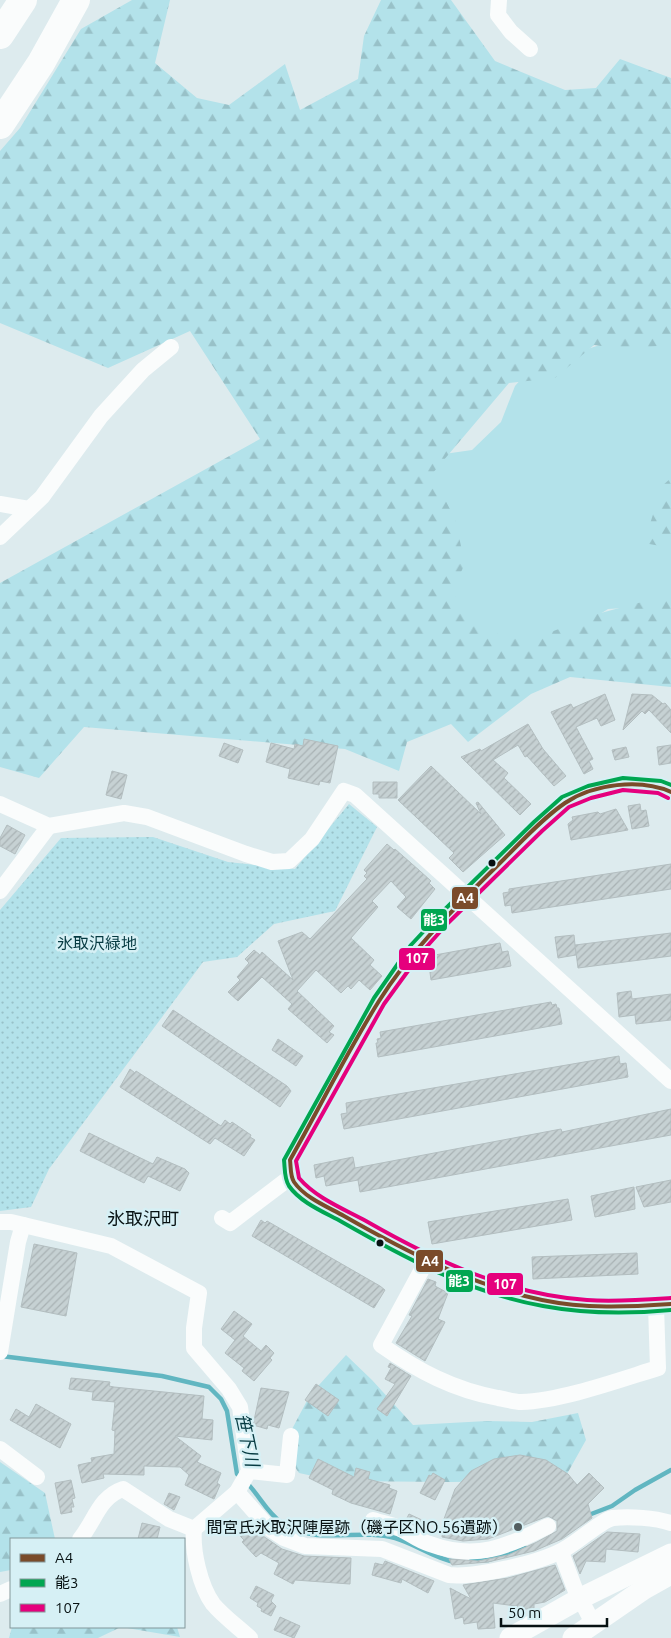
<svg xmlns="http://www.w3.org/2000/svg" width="671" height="1638" viewBox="0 0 671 1638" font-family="Ubuntu,'Noto Sans JP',sans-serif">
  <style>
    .grass { fill: #b3e2ea }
    .forest { fill: url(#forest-firs) }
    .park { fill: url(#park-dots) }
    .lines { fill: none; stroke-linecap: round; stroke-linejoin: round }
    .stream { stroke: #61b6c1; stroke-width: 4.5 }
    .building { fill: url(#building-hatch); stroke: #b3bec0 }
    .minor { stroke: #fafcfc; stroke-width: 16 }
    .tertiary { stroke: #fafcfc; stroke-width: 21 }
    .motorway { stroke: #fafcfc; stroke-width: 28 }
    .bus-1-casing { stroke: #d6f0f5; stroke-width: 8 }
    .bus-2-casing { stroke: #d6f0f5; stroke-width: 8 }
    .bus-3-casing { stroke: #d6f0f5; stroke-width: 8 }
    .bus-1 { stroke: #7a4b2a; stroke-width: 4 }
    .bus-2 { stroke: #00a651; stroke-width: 4 }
    .bus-3 { stroke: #e5007d; stroke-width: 4 }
    .bus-dot { fill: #071112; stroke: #d6f0f5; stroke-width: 2 }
    .poi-dot { fill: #525d5f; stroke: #d6f0f5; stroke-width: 2 }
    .labels { text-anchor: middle; stroke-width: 5; stroke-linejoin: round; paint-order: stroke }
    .park-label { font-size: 16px; fill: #063a41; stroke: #d6f0f5 }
    .poi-label { font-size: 16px; fill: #071112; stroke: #d6f0f5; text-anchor: end }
    .neighbourhood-label { font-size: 18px; fill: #071112; stroke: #d6f0f5 }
    .water-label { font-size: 18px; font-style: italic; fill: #073b42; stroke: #d6f0f5 }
    .line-badge { stroke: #d6f0f5; stroke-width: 2 }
    .badge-label { font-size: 14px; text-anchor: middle; font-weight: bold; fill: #fff }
  </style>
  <defs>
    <pattern id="forest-firs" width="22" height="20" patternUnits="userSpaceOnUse" patternTransform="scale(1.25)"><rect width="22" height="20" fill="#b3e2ea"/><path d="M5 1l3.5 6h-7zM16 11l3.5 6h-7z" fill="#98c1c8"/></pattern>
    <pattern id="park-dots" width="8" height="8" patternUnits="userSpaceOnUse" patternTransform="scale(1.25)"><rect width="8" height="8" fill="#b3e2ea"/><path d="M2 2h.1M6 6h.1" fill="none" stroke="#98c1c8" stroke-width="1.8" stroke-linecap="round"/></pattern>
    <pattern id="building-hatch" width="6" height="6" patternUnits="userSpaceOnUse" patternTransform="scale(1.25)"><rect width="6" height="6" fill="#c6d1d3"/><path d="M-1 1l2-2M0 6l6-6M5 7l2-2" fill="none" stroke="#a9b2b4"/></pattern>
  </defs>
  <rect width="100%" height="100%" fill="#ddebee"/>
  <polygon class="grass" points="671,313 671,605 608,609 546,648 457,636 423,475 444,454 472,450 501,422 515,386 541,357 572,354 606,343"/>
  <g class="forest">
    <polygon points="132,0 170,0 155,63 197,98 229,105 285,64 300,110 358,79 364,36 381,0 451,0 495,61 565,90 596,88 620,59 671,78 671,344 631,350 594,345 555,378 509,383 432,474 455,519 465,564 451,592 489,632 528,641 597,614 653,599 671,599 671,687 570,677 531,694 468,742 451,724 407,742 399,771 345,749 84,727 39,778 0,767 0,583 260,439 190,331 108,368 0,323 0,151 20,128 81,29"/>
    <polygon points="671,478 671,548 644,543 662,486"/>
    <polygon points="346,1355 372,1380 413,1425 487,1421 532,1422 578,1413 586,1440 567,1474 525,1481 451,1482 336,1481 299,1473 282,1448 310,1395"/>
    <polygon points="0,1462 45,1493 55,1539 11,1539 11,1570 0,1572"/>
    <polygon points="12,1627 121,1627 98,1638 9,1638"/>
    <polygon points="121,1627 177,1627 180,1637"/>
  </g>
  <polygon class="park" points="349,804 377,827 335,911 274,924 237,957 203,962 49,1169 31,1207 0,1211 0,910 61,838 153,837 228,862 295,869"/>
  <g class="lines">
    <g class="stream">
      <polyline points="1,1356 162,1376 209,1387 221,1399 227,1411 237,1474 241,1477"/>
      <path d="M247,1483C259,1495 267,1513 282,1523C315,1546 358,1528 395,1538C416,1544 433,1558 455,1562"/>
      <polyline points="586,1516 612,1506 635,1490 671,1470"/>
      <polyline points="471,1561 488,1560 526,1548"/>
    </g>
  </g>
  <g class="building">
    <polygon points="605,694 615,720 601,726 597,718 576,727 593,759 589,761 593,769 584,774 551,712 571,704 573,708"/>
    <polygon points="632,694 652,695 663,704 665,703 671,710 671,733 649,710 645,714 642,711 623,730"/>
    <polygon points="528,724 543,749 566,776 554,786 527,756 525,757 518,745 493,760 508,773 504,778 531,804 520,815 461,757 480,749 481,751"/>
    <polygon points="304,739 338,746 330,783 320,781 319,785 288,778 290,769 266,762 271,743 294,749 295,744 303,746"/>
    <polygon points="224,743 243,750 238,763 219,756"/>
    <polygon points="671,745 671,763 659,765 657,747"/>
    <polygon points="626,747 629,757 615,760 612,750"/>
    <polygon points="431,766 481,814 476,803 478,802 505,835 463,872 449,858 454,853 398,800"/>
    <polygon points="112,771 127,775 121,799 106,795"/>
    <polygon points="373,782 397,782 397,798 379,798 379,794 373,794"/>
    <polygon points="640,804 641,811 646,810 649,826 632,829 628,806"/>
    <polygon points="616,809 628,830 571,840 568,824 573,820 572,817 598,812 600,814"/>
    <polygon points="7,825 25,835 15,854 0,846 0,838"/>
    <polygon points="387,844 394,850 395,849 420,871 431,881 429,883 435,889 411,919 397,907 406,897 391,881 372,901 378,907 351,938 374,960 370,965 382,976 370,990 359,980 351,989 348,986 341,993 316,970 297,991 334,1026 329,1032 334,1035 327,1043 288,1009 292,1004 262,977 238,1001 228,992 240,980 237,977 249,963 245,959 254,950 260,955 262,952 293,980 278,941 302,932 310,939 367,879 364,876 367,873 364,870"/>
    <polygon points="671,864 671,889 512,913 511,905 505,906 503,893 509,892 509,889"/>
    <polygon points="671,933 671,956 578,968 575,945"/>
    <polygon points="574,935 576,955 558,958 555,937"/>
    <polygon points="500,943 502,952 508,951 511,966 431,980 429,965 432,965 431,961 436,960 435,955"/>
    <polygon points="631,991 632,999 671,994 671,1020 636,1024 635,1015 619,1017 617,993"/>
    <polygon points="551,1002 552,1005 556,1004 557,1008 559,1008 562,1024 378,1057 376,1043 378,1043 377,1039 381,1038 380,1032"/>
    <polygon points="173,1010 287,1086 291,1091 280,1107 162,1026"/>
    <polygon points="278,1039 303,1056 296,1066 272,1050"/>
    <polygon points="619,1056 620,1064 626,1063 628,1077 344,1129 341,1114 347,1113 346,1103"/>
    <polygon points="130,1069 135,1073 136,1071 221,1126 225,1120 230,1124 232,1122 251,1135 250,1137 255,1140 244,1156 215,1138 210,1144 120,1087"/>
    <polygon points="671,1109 671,1135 360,1192 358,1180 326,1186 324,1176 316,1178 314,1165 353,1157 355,1168 561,1129 562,1132"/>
    <polygon points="89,1133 153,1164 157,1157 185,1169 189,1173 180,1191 148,1176 144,1183 80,1151"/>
    <polygon points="671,1180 671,1202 644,1207 636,1187"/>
    <polygon points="634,1187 635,1209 595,1217 591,1196"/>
    <polygon points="568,1199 572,1220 432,1244 428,1222"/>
    <polygon points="261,1220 265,1223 267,1221 380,1286 385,1290 374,1308 252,1236"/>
    <polygon points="34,1244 77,1253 66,1316 21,1307"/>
    <polygon points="637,1253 638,1274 533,1279 532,1257"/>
    <polygon points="428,1279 436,1282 435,1286 448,1293 438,1319 445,1322 425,1361 396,1343 412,1316 409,1315"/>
    <polygon points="234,1311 252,1324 243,1336 261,1351 266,1345 274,1353 270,1358 272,1360 254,1381 242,1371 244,1368 225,1353 235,1340 221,1329"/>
    <polygon points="390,1363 411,1376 387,1416 377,1409 395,1384 385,1379 391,1368 388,1367"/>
    <polygon points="71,1378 110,1382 109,1386 114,1387 204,1396 202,1419 213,1420 212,1440 175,1436 201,1456 197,1462 221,1473 217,1483 220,1485 214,1499 185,1485 189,1475 180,1467 144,1466 144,1475 103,1474 104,1478 82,1483 78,1465 92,1462 91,1458 114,1454 115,1431 112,1430 115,1402 92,1400 93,1392 69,1389"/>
    <polygon points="316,1384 339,1400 328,1416 305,1400"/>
    <polygon points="261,1388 289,1392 279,1428 268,1425 267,1429 253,1425"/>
    <polygon points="36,1404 71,1424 60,1448 10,1420 16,1409 29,1417"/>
    <polygon points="520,1455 546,1460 568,1474 577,1485 589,1473 604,1488 588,1504 592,1518 562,1539 534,1551 488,1562 452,1565 449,1559 478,1561 508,1555 537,1542 557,1531 557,1521 548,1516 488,1539 463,1541 442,1537 444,1519 455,1489 471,1471 494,1459"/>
    <polygon points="318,1459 354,1477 356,1468 370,1472 368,1479 390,1485 389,1488 397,1491 390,1514 351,1503 332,1494 333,1490 309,1478"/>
    <polygon points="433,1473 445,1480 435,1500 420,1493 429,1475 431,1476"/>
    <polygon points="71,1480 75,1498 72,1499 74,1507 71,1507 72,1512 61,1514 55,1483"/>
    <polygon points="169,1493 180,1497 174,1510 164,1504"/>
    <polygon points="409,1514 424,1521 420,1529 406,1520"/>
    <polygon points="250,1522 263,1536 282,1549 304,1556 351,1558 350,1584 295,1580 293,1584 274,1574 279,1563 261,1553 256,1557 242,1542 244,1540 238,1534"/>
    <polygon points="142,1523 160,1527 157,1539 138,1539"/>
    <polygon points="607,1532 640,1534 638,1552 606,1549 605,1562 586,1561 580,1574 573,1556"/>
    <polygon points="385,1561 434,1581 428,1593 402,1579 401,1583 372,1575 375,1563 383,1565"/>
    <polygon points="555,1565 565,1590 545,1602 534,1604 534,1608 517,1610 516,1606 493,1603 495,1628 478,1629 477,1622 464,1624 463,1617 455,1619 450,1588 471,1599 463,1585 508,1578"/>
    <polygon points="256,1586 274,1595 271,1601 276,1606 271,1616 261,1611 262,1609 257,1606 258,1603 250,1598"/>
    <polygon points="280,1617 300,1626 294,1638 274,1630"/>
  </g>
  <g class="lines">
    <g class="minor">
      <polyline points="499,0 498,15 511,32 530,49"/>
      <polyline points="0,504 29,509"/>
      <polyline points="0,537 42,497 101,416 143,370 171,347"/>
      <path d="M671,792L660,787L623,784L589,792L566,802L538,826L442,920L416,949L379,1001L290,1160C291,1167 290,1176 294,1182C305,1197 335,1210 351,1220C452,1280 551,1320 671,1304"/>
      <polyline points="0,804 49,826 124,813 147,817 246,854 272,862 289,861 312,839 344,791 355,795 671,1081"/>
      <polyline points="0,891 49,826"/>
      <polyline points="222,1218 230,1223 292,1176"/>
      <polyline points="0,1222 11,1222 111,1246 199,1293 194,1328 194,1348 229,1389 240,1407 249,1471 237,1492 194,1529"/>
      <path d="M426,1262L381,1345C418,1371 454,1390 498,1398C505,1399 514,1402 521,1402C561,1401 619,1380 658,1368L656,1306"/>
      <polyline points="0,1352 18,1242 23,1225"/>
      <polyline points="0,1449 37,1477"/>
      <polyline points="249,1471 287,1475 291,1436"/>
      <path d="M237,1492L269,1528L284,1538L305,1546L382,1549L449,1575C474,1578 538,1563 561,1551C575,1545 601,1520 613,1518C630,1516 655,1518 671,1523"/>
      <path d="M373,1520C381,1523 391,1524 399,1528C409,1533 419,1541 430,1544C476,1561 506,1547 548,1526"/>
      <path d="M194,1529C192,1551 200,1586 213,1604C223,1616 238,1627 250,1638"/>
      <path d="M80,1539C95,1521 99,1497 123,1489L169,1519L194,1529"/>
      <polyline points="561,1552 575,1589 593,1623"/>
      <polyline points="0,1594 11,1589"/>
    </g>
    <g class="tertiary">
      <polyline points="510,1638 579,1599 671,1554"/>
      <polyline points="573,1638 644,1589 671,1574"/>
    </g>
    <g class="motorway">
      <polyline points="0,35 23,0"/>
      <polyline points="0,125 41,63 76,0"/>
    </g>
    <defs>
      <path id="bus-1" d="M671,792C640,778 593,784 565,803C543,818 523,840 504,859C459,904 413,947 379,1001C347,1052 320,1107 290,1160C291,1167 290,1176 294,1182C305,1198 328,1207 344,1216C407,1252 471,1285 542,1300C585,1309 628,1307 671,1304"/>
      <path id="bus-2" d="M671,785L661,781L623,778L588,786L562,797L534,822L438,916L411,945L374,998L284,1160C285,1168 284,1178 289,1186C301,1203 324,1212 342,1222C405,1258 470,1293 543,1306C586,1314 628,1314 671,1310"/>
      <path id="bus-3" d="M668,798L658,793L623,790L591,798L569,807L542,831L447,924L421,953L384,1004L296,1161L299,1178C316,1198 344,1209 366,1221C434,1260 508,1295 587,1300C615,1302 642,1300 671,1298"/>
    </defs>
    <use href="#bus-1" class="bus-1-casing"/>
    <use href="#bus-2" class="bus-2-casing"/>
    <use href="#bus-3" class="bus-3-casing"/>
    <use href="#bus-1" class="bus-1"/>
    <use href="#bus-2" class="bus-2"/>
    <use href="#bus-3" class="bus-3"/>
  </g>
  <g class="bus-dot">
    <circle cx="492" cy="863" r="4.5"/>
    <circle cx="380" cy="1243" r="4.5"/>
  </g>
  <circle class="poi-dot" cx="518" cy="1527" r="5"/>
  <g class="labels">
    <g class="park-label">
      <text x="97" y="949">氷取沢緑地</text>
    </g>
    <g class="poi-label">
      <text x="508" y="1533">間宮氏氷取沢陣屋跡（磯子区NO.56遺跡）</text>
    </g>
    <g class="neighbourhood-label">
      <text x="143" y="1225">氷取沢町</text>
    </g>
    <g class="water-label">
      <text transform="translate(247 1440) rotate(78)" y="6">笹下川</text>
    </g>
  </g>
  <g class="line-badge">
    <rect x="451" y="886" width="28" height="24" rx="5" fill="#7a4b2a"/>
    <rect x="420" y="908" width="28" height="24" rx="5" fill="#00a651"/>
    <rect x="398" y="947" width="38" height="24" rx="5" fill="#e5007d"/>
    <rect x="415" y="1249" width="29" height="24" rx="5" fill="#7a4b2a"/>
    <rect x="445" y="1269" width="29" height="24" rx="5" fill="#00a651"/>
    <rect x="486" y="1272" width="38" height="24" rx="5" fill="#e5007d"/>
  </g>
  <g class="badge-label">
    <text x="465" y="903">A4</text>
    <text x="434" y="925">能3</text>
    <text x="417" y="963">107</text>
    <text x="430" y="1266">A4</text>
    <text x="459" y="1286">能3</text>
    <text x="505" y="1289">107</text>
  </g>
  <rect x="10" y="1538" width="175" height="90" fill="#d6f0f5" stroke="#83979a"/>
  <rect x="20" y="1554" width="25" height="8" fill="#7a4b2a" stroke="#83979a"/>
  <text x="55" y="1563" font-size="15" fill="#071112">A4</text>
  <rect x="20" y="1579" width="25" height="8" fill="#00a651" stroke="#83979a"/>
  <text x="55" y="1588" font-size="15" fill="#071112">能3</text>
  <rect x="20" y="1604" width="25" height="8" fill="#e5007d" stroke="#83979a"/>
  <text x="55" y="1613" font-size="15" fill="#071112">107</text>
  <path d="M501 1618v8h106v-8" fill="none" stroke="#071112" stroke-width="2.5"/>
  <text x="508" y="1618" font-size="15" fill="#071112" stroke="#d6f0f5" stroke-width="4" paint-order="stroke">50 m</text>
</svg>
